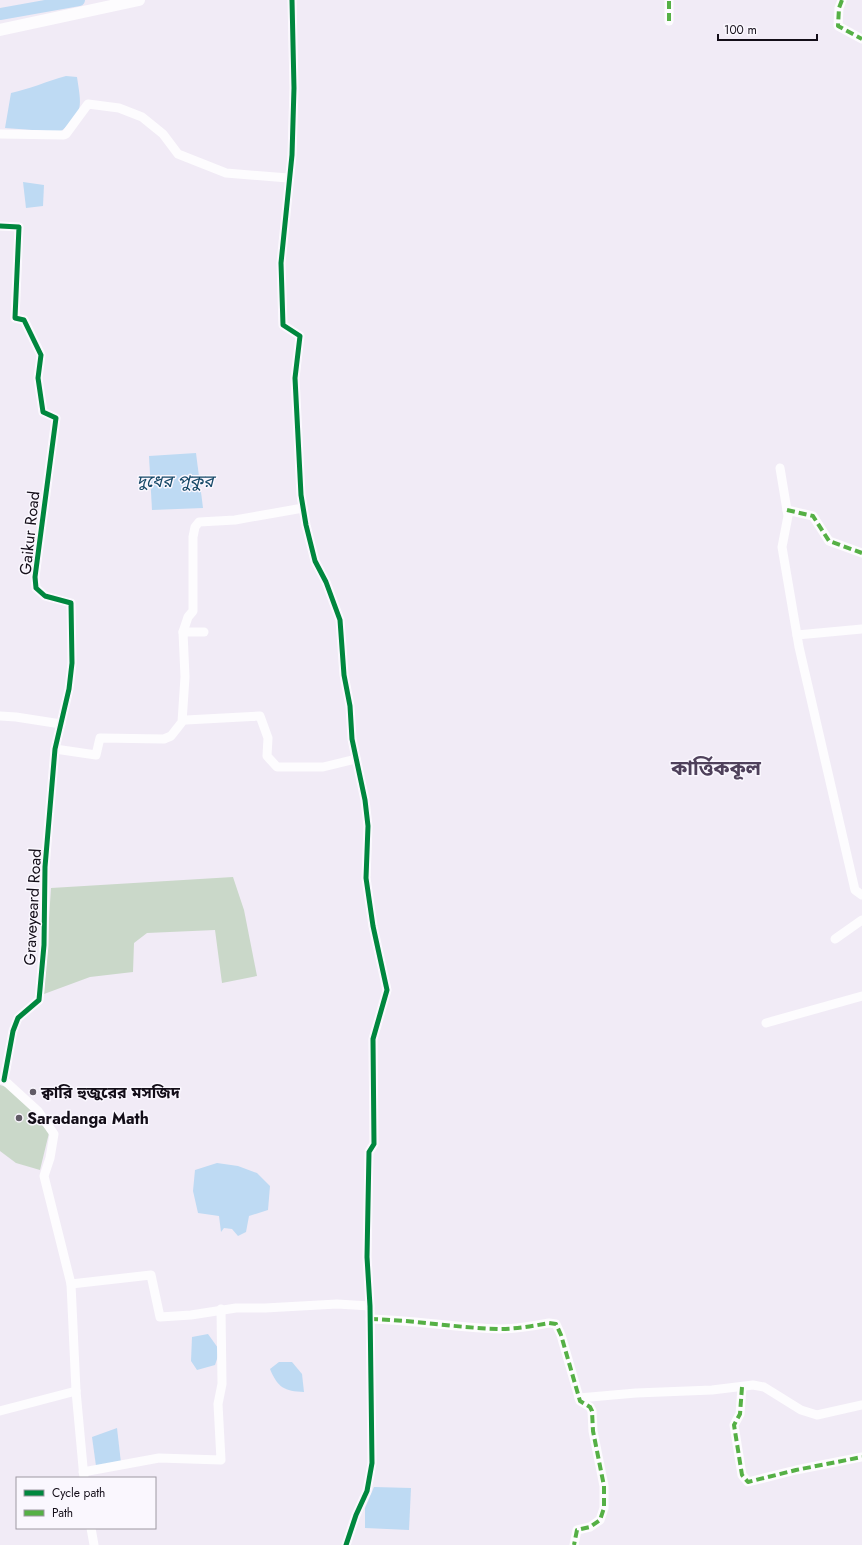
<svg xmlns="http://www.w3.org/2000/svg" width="862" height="1545" viewBox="0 0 862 1545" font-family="Jost,'Noto Sans Bengali',sans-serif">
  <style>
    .green { fill: #cad8c9 }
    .water { fill: #bedaf3 }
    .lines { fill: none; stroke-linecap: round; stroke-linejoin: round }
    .river { stroke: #bedaf3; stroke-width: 12 }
    .minor { stroke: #fdfcfe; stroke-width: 9 }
    .major { stroke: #fdfcfe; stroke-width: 12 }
    .quiet { stroke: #55b045; stroke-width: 4; stroke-dasharray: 8 4; stroke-linecap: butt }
    .cycleway-casing { stroke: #faf7fe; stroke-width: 8 }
    .cycleway { stroke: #00873e; stroke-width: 5 }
    .poi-dot { fill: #615b66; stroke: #faf7fe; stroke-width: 1.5 }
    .labels { text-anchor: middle; stroke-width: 3; stroke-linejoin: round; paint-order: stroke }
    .street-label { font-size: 16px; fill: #130d18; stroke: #faf7fe }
    .poi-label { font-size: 16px; font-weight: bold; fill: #130d18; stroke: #faf7fe; text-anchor: start }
    .water-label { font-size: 17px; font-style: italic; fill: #154867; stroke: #faf7fe }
    .district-label { font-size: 20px; font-weight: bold; fill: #4f415b; stroke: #faf7fe }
  </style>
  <rect width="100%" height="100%" fill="#f1ebf6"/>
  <g class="green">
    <polygon points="233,877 244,910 257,976 222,983 215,930 147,933 134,943 133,972 90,977 44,994 51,888"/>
    <path d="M0,1085C22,1090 36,1115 49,1133L40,1170L16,1163L0,1151Z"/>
  </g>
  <g class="water">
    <path d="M66,76L77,77C81,105 85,113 60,132L5,128L11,93C30,89 47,81 66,76Z"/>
    <polygon points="23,182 44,185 43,206 26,208"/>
    <polygon points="196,453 203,508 152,510 149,456"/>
    <polygon points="217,1163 238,1166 257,1173 270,1186 268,1210 249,1216 246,1232 238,1236 232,1229 224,1228 221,1232 219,1216 198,1213 193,1191 195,1170"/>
    <polygon points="208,1334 218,1348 218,1356 215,1365 197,1370 191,1361 192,1337"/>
    <path d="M279,1362H292L302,1374L304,1392C284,1391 278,1388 270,1369Z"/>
    <polygon points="117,1428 121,1463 96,1466 92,1437"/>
    <polygon points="374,1487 411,1488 409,1530 365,1528 365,1508"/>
  </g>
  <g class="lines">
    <polyline class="river" points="0,14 79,0"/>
    <g class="minor">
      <polyline points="292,0 294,88 292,155 281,263 283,325 300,336 295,378 301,495 306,525 315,561 326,582 340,620 344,675 350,706 352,739 365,800 368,826 366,878 373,926 387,990 373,1039 374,1144 369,1152 367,1257 370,1306 372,1463 367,1491 356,1515 346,1545"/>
      <polyline points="842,0 839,8 838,26 862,39"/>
      <polyline points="669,21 669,0"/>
      <polyline points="0,134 64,135 66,134 88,104 119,108 142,117 163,134 178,154 226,173 288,178"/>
      <polyline points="0,226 19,227 15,318 24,320 41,355 38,378 43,412 56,418 35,577 36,588 45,596 71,603 72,663 69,689 55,749 45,867 44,945 39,1000 18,1018 13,1031 4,1080"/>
      <polyline points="780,468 788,516 782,547 799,647 855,890 862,895"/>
      <polyline points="787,510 813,516 829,541 862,553"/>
      <polyline points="183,632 204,632"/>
      <polyline points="797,635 862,629"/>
      <polyline points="0,716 16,717 61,724"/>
      <polyline points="186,720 260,716 268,738 267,756 277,767 323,767 356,759"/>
      <polyline points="55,749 96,755 100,738 164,739 171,736 182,722 185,677 183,632 188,617 193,611 193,537 195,527 199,522 235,520 303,508"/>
      <polyline points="835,939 862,920"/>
      <polyline points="766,1023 862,996"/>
      <polyline points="0,1079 4,1080 38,1111 54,1134 50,1158 44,1176 71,1284 76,1391 84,1478"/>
      <polyline points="71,1284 151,1275 160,1317 191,1315 236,1308 265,1308 337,1304 370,1306"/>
      <path d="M370,1319C414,1320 457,1328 500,1329C516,1329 533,1326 549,1323L556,1324L561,1335L580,1401L590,1407L592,1411L593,1431L604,1486V1508L600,1520L590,1527L577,1530L574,1545"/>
      <polyline points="742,1387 740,1414 734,1425 742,1475 748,1482 796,1470 862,1457"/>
      <polyline points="579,1398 636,1393 712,1390 753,1385 764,1387 801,1410 817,1415 862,1405"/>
      <polyline points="0,1411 76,1391"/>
      <polyline points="83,1472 159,1458 221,1460 218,1404 222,1384 221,1309"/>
      <polyline points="91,1528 94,1545"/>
    </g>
    <polyline class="major" points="0,30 139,0"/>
    <g class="quiet">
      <polyline points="842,0 839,8 838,26 862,39"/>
      <polyline points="669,21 669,0"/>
      <polyline points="787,510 813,516 829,541 862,553"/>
      <path d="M370,1319C414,1320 457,1328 500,1329C516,1329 533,1326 549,1323L556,1324L561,1335L580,1401L590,1407L592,1411L593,1431L604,1486V1508L600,1520L590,1527L577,1530L574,1545"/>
      <polyline points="742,1387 740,1414 734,1425 742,1475 748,1482 796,1470 862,1457"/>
    </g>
    <defs>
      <g id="cycleway">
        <polyline points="292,0 294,88 292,155 281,263 283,325 300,336 295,378 301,495 306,525 315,561 326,582 340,620 344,675 350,706 352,739 365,800 368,826 366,878 373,926 387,990 373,1039 374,1144 369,1152 367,1257 370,1306 372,1463 367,1491 356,1515 346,1545"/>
        <polyline points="0,226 19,227 15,318 24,320 41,355 38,378 43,412 56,418 35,577 36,588 45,596 71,603 72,663 69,689 55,749 45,867 44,945 39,1000 18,1018 13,1031 4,1080"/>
      </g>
    </defs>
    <use href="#cycleway" class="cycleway-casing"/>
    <use href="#cycleway" class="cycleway"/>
  </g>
  <g class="poi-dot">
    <circle cx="33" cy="1092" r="4"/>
    <circle cx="19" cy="1118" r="4"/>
  </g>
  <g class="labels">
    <g class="street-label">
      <text transform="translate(29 533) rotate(-84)" y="6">Gaikur Road</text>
      <text transform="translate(32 907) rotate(-87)" y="6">Graveyeard Road</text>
    </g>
    <g class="poi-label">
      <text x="41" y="1098">ক্বারি হুজুরের মসজিদ</text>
      <text x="27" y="1124">Saradanga Math</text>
    </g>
    <g class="water-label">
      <text x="175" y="487">দুধের পুকুর</text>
    </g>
    <g class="district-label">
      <text x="716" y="775">কার্ত্তিককূল</text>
    </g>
  </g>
  <rect x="16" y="1477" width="140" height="52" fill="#faf7fe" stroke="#9e99a2"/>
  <rect x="24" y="1490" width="20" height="6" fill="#00873e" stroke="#9e99a2"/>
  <text x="52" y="1497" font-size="12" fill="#130d18">Cycle path</text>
  <rect x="24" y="1510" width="20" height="6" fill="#55b045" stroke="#9e99a2"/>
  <text x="52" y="1517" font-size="12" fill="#130d18">Path</text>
  <path d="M718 34v6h99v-6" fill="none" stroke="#130d18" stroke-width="2"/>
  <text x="724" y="34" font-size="12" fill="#130d18" stroke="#faf7fe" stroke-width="3" paint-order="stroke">100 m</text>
</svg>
